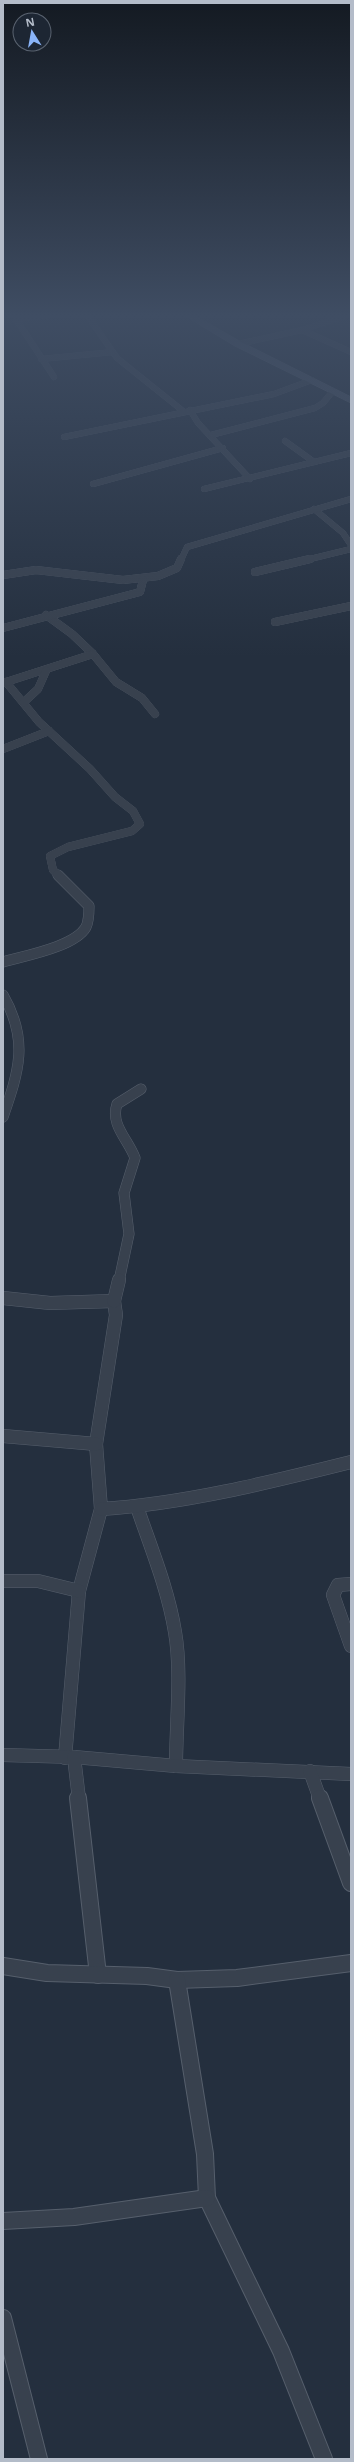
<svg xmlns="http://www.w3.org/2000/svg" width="354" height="2462" viewBox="0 0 354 2462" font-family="'Noto Sans',sans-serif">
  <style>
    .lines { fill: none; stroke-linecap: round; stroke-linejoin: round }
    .street-far4-casing { stroke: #565f6c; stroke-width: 6 }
    .street-far3-casing { stroke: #565f6c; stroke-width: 8 }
    .street-far2-casing { stroke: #565f6c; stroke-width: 11 }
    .street-far1-casing { stroke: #565f6c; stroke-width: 14 }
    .street-casing { stroke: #565f6c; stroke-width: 18 }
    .secondary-casing { stroke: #565f6c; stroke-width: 1 }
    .street-far4 { stroke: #38414e; stroke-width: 6 }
    .street-far3 { stroke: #38414e; stroke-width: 8 }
    .street-far2 { stroke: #38414e; stroke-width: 10 }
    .street-far1 { stroke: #38414e; stroke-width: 13 }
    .street { stroke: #38414e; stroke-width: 16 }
    .secondary { fill: #465061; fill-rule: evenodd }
  </style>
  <rect width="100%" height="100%" fill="#242f3e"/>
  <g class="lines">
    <defs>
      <g id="street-far4">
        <polyline points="12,313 54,377"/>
        <polyline points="79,313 87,315 117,358 183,411"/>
        <polyline points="16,319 65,313"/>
        <polyline points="302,330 351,352"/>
        <polyline points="238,344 302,330 351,314"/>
        <polyline points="41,359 113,352"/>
        <polyline points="190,410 198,423 250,479"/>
        <polyline points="211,435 315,408 323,403 333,391"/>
        <polyline points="64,437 274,394 312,380"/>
        <polyline points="285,441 314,462"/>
        <polyline points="93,484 223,448"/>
        <polyline points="204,489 351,453"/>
        <polyline points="314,509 343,533 351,545"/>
        <polyline points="181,560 187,547 351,499"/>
        <polyline points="306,560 351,549"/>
      </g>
      <g id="street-far3">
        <polyline points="255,572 310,559"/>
        <polyline points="3,575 36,570 123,580 158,576 177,568 181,559"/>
        <polyline points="46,615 72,634 93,654 116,682 142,698 155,714"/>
        <polyline points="275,622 351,606"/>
        <polyline points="3,628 140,592 143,580"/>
        <polyline points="6,682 39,722 90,769 115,797 133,811 140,824 132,831 68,847 50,856 53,870 59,876"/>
        <polyline points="3,683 93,654"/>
        <polyline points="24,702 38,689 46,671"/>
        <polyline points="3,749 49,731"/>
      </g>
      <g id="street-far2">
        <path d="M3,962C23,956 75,947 86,927C89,921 89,913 89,906L58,875"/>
        <path d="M3,995C29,1040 19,1071 3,1117"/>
        <path d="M119,1281L129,1234L124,1193L135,1158C128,1139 110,1125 117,1104L141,1089"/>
      </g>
      <g id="street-far1">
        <polyline points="3,1298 50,1303 114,1301 116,1315 96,1444 101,1509 79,1591 65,1758"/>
        <polyline points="114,1301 119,1280"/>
        <polyline points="3,1436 96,1444"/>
        <path d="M137,1507C151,1548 168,1589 175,1632C182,1671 176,1726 176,1766"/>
        <path d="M101,1509C183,1504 271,1482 351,1462"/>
        <polyline points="3,1581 38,1581 79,1591"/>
        <polyline points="351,1584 338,1585 333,1595 351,1646"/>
        <polyline points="3,1755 74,1757 176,1766 351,1774"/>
        <polyline points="74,1757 79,1799"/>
        <polyline points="310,1771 320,1799"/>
      </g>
      <g id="street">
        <polyline points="78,1798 98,1975"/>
        <polyline points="320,1798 351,1883"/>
        <polyline points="3,1966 47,1973 147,1976 177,1980 237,1978 351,1963"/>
        <polyline points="177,1980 205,2154 207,2198 281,2351 324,2459"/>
        <polyline points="3,2221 74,2217 207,2198"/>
        <polyline points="3,2318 39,2459"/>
      </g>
      <polygon id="secondary" points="181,313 190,313 241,342 351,397 351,403 235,346"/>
    </defs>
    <use href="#street-far4" class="street-far4-casing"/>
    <use href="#street-far3" class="street-far3-casing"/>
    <use href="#street-far2" class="street-far2-casing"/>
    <use href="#street-far1" class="street-far1-casing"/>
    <use href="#street" class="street-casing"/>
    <use href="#secondary" class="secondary-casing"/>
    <use href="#street-far4" class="street-far4"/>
    <use href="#street-far3" class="street-far3"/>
    <use href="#street-far2" class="street-far2"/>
    <use href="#street-far1" class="street-far1"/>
    <use href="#street" class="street"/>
    <use href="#secondary" class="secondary"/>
  </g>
  <linearGradient id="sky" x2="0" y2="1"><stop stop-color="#141a22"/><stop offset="0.48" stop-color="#3f4d63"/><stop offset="1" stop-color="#3f4d63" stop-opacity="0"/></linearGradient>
  <rect width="354" height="657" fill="url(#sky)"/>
  <rect width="354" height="2462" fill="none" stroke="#b4bcc9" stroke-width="8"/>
  <g transform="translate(32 32) rotate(349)"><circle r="19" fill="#1d2633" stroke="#59626f"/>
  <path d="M0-3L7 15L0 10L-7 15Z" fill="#8ab4f8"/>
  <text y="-6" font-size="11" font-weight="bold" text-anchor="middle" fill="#b4bcc9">N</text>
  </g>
</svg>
